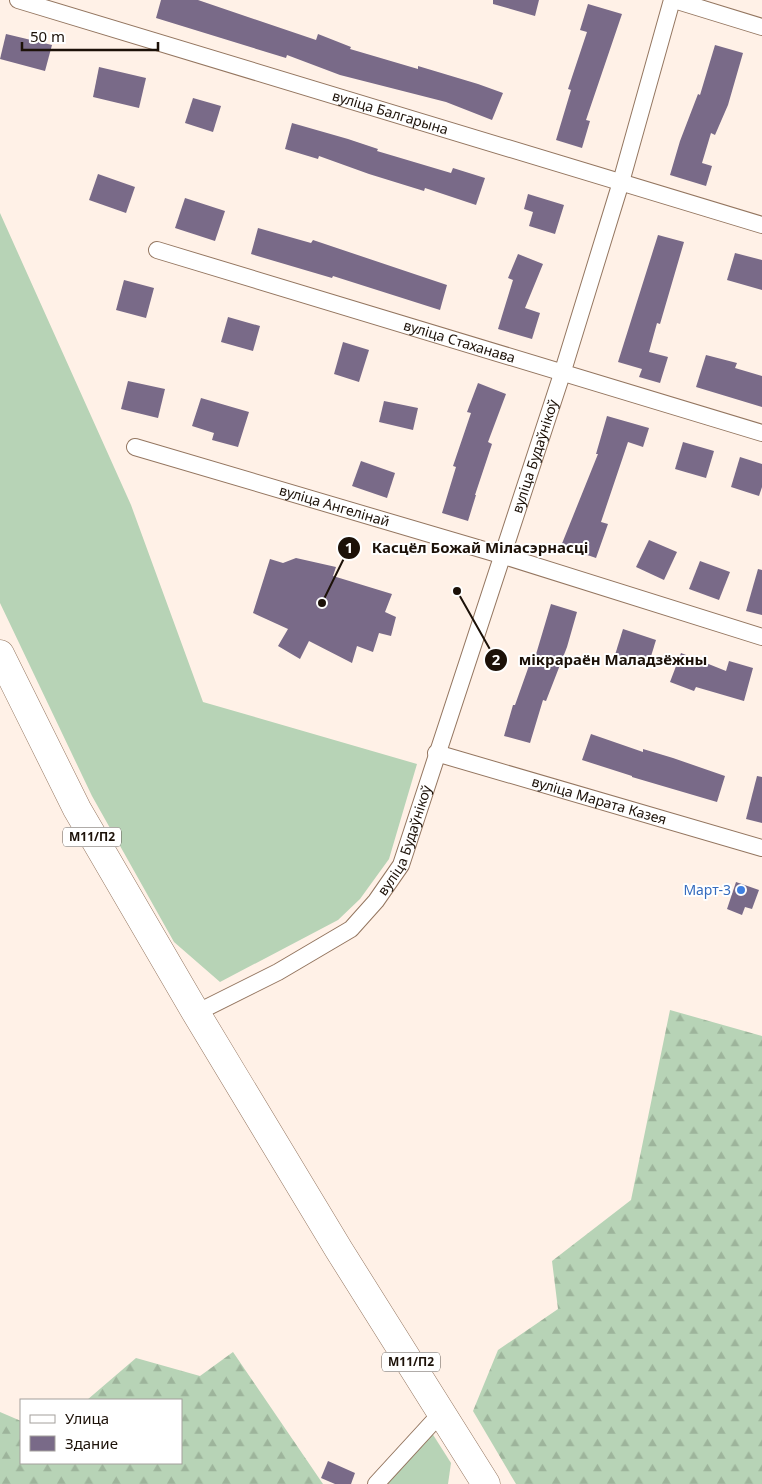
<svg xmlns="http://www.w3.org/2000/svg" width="762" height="1484" viewBox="0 0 762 1484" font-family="'Noto Sans',sans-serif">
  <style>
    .grass { fill: #b7d3b6 }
    .forest { fill: url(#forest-firs) }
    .building { fill: #796a88 }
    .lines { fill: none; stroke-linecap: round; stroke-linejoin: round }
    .street-casing { stroke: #947660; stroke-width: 18 }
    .highway-casing { stroke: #947660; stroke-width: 29 }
    .street { stroke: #fff; stroke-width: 16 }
    .highway { stroke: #fff; stroke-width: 28 }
    .shop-dot { fill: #3f7fe0; stroke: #fff; stroke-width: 2 }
    .labels { text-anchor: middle; stroke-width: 4; stroke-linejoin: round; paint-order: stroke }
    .shield { fill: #fff; stroke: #605852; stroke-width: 1 }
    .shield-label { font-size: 12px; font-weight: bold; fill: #1c1108 }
    .street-label { font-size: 14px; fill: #1c1108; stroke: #fff }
    .shop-label { font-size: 14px; fill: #366cbe; stroke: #fff; text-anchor: end }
    .leader { fill: none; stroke: #1c1108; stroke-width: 2 }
    .callout-dot { fill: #1c1108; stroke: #fff; stroke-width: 2 }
    .mark-label { font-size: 15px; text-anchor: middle; font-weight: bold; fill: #fff }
    .callout-label { font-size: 15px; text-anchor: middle; font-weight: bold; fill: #1c1108; stroke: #fff; stroke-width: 4; stroke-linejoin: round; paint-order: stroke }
  </style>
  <defs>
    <pattern id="forest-firs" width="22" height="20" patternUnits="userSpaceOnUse" patternTransform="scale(1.25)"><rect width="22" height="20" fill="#b7d3b6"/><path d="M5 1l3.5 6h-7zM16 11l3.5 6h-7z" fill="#9db49b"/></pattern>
  </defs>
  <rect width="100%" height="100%" fill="#fff1e7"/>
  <g class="grass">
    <polygon points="0,213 131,505 203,702 417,764 389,859 360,899 338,920 220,982 174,942 92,796 0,603"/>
    <polygon points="430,1430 451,1463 448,1484 372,1484"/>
  </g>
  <g class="forest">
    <polygon points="670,1010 762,1036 762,1484 516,1484 473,1411 498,1350 558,1309 552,1261 631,1200"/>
    <polygon points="233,1352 323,1484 0,1484 0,1412 21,1421 21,1463 181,1463 181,1400 87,1400 136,1358 200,1376"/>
  </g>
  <g class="building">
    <polygon points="161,0 198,0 316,40 318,34 351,47 350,49 418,69 418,66 478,84 503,93 492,120 446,102 340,75 287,55 286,58 156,18"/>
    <polygon points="493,0 539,0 535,16 493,4"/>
    <polygon points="588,4 622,14 586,120 590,121 582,148 556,140 571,90 568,89 587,32 580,30"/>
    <polygon points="6,34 52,45 45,71 0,59"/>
    <polygon points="715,45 743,53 728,105 715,135 711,133 702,163 712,166 706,186 670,175 680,141 698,94 700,95"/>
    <polygon points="99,67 146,78 139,108 93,97"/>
    <polygon points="193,98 221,106 213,132 185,123"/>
    <polygon points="292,123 348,139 378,149 377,151 451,173 453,168 485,178 476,205 425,188 424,191 369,174 319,156 318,159 285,149"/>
    <polygon points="98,174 135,187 126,213 89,200"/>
    <polygon points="528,194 564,205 555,234 529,226 533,212 524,209"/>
    <polygon points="185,198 225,211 215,241 175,228"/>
    <polygon points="258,228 311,243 313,240 447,285 440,310 333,276 332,278 251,254"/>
    <polygon points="658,235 684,242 660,324 657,323 649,352 668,357 660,383 639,377 642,369 618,362"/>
    <polygon points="735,253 762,260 762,290 727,280"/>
    <polygon points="518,254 543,264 525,308 540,313 532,339 498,329 513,280 508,278"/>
    <polygon points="124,280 154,288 146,318 116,310"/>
    <polygon points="228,317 260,326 253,351 221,342"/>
    <polygon points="343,342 369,350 359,382 334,374"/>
    <polygon points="706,355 737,363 735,368 762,376 762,407 696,387"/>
    <polygon points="128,381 165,389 158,418 121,409"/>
    <polygon points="478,383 506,394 488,442 492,444 475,495 476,495 468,521 442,513 456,467 453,466 471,413 467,412"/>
    <polygon points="201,398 249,412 238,447 212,440 214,433 192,426"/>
    <polygon points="384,401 418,408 413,430 379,422"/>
    <polygon points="607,416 649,428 643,447 628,442 601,522 608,524 596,558 561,546 598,454 596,454"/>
    <polygon points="683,442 714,451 706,478 675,469"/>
    <polygon points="740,457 762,464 762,487 759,496 731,487"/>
    <polygon points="361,461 395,473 387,498 352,486"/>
    <polygon points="649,540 677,552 664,580 636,567"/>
    <polygon points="296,558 336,567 333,576 392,594 385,612 396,617 391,636 379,633 373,652 357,646 352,663 309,641 300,659 278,646 288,629 253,613 270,559 283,563"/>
    <polygon points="700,561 730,572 719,600 689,589"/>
    <polygon points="758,569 762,570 762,615 746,611"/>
    <polygon points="551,604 577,612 567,647 546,701 543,700 530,743 504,736 513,705 515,705 531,660 534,661"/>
    <polygon points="623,629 656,640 648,666 615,655"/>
    <polygon points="681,653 726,671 729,661 753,668 744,701 696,687 694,691 670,682"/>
    <polygon points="591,734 643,752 643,749 673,758 725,776 717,802 632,777 632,776 582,760"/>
    <polygon points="757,776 762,777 762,823 746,819"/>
    <polygon points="736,882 759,890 752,909 745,907 742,915 727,909"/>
    <polygon points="328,1461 355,1473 351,1484 335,1484 321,1478"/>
  </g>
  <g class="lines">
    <defs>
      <g id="street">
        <path id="s1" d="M18,0L762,225"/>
        <polyline points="674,0 762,27"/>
        <path id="s2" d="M157,250L762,433"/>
        <path id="s3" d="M135,447L501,555L762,637"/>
        <path id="s4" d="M436,753L762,848"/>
        <path id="s5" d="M196,1013L278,972L351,929L376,901L401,865L562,374L621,182L672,0"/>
        <polyline points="376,1484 442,1412"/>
      </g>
      <polyline id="highway" points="0,654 77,809 196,1013 339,1250 486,1484"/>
    </defs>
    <use href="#street" class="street-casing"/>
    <use href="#highway" class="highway-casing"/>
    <use href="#street" class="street"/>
    <use href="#highway" class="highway"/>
  </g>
  <circle class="shop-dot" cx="741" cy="890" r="5"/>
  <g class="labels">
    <g class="shield">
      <rect x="63" y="827.5" width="58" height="19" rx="4"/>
      <rect x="382" y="1352.5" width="58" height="19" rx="4"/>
    </g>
    <g class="shield-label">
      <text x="92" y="841">М11/П2</text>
      <text x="411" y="1366">М11/П2</text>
    </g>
    <g class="street-label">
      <text dy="5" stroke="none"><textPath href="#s1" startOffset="389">вуліца Балгарына</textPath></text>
      <text dy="5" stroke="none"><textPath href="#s2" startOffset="316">вуліца Стаханава</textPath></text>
      <text dy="5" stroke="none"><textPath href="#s5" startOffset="688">вуліца Будаўнікоў</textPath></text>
      <text dy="5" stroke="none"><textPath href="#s3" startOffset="208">вуліца Ангелінай</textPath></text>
      <text dy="5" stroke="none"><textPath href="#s4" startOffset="170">вуліца Марата Казея</textPath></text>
      <text dy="5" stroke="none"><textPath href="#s5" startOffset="282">вуліца Будаўнікоў</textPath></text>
    </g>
    <g class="shop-label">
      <text x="731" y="895">Март-3</text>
    </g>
  </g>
  <path class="leader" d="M322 603L349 548M457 591L496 660"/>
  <g class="callout-dot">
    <circle cx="322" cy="603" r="5"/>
    <circle cx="457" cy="591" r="5"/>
    <circle cx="349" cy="548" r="12"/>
    <circle cx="496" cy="660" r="12"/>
  </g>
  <g class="mark-label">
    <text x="349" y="553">1</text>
    <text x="496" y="665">2</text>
  </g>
  <g class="callout-label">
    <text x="480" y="553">Касцёл Божай Міласэрнасці</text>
    <text x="613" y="665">мікрараён Маладзёжны</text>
  </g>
  <rect x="20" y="1399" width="162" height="65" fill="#ffffff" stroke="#a4a09c"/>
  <rect x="30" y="1415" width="25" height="8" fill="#ffffff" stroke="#a4a09c"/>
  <text x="65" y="1424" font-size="15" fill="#1c1108">Улица</text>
  <rect x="30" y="1436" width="25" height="15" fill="#796a88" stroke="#a4a09c"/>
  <text x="65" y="1449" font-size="15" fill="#1c1108">Здание</text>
  <path d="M22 42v8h136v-8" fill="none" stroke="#1c1108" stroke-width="2.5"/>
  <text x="30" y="42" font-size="15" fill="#1c1108" stroke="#ffffff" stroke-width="4" paint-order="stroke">50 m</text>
</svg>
